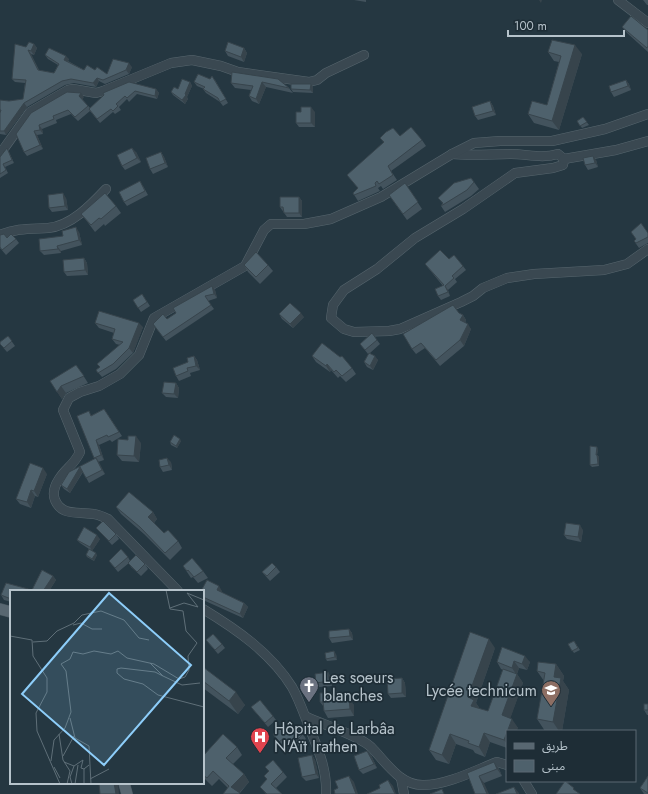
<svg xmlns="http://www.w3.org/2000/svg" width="648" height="794" viewBox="0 0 648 794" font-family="Jost,'Noto Sans Arabic',sans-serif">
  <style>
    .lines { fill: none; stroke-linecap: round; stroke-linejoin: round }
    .minor-casing { stroke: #57666e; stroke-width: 10 }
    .major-casing { stroke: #46545d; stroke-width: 12 }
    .minor { stroke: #3a4851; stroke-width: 9 }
    .major { stroke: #586771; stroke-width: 11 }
    .wall { fill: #43535d }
    .shaded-wall { fill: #37444c }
    .building { fill: #4e616c; stroke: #37444c }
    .labels { text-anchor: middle; stroke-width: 3.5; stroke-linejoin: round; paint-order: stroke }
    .poi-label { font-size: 16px; fill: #b6c3cb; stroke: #1e2d36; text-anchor: start }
    .inset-road { fill: none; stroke: #5f6f78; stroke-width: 1 }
    .view { fill: #8dcdf9; fill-opacity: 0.15; stroke: #8dcdf9; stroke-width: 2 }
    .inset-edge { fill: none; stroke: #b6c3cb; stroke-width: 2 }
  </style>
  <rect width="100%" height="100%" fill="#253741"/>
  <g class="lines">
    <defs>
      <g id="minor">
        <polyline points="618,0 648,23"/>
        <polyline points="0,154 30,112 68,90 73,89 96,93 103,91 171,63 192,60 221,66 238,72 309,82 317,80 326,73 364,55"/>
        <path d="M452,154C472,156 491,154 511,154C527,154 542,159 558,154L564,159L563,165L553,168L515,173L463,209L415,238L377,269L344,290L333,305L331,318L344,329L354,332L389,331L400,329L461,302L473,296L483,288L507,278L534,274L604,270L627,264L648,249"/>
        <polyline points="564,159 616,150 648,141"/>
        <path d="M0,235C16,228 31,229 48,228C71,226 91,205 106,189"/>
        <path d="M178,591L108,519C103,517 98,514 93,514C79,511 62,517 55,500C52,492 55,485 59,479C66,468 74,465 80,452L63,410L69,398L80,392L99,386L120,374L139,355L154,318L245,266L264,230L271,224H304L331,219L381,197L452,154L474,143L500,141H552L605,129L648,114"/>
        <path d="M203,609C236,629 271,653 292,687C300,701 305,717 311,732C320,753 327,772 326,794"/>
        <path d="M307,717C324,725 358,735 371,747C386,762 400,786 424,785C447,785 476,770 497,762L507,765"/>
        <polyline points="401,778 404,794"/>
        <polyline points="524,781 532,794"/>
      </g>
      <g id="major">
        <polyline points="0,609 11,612"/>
        <polyline points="124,783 127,794"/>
      </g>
    </defs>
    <use href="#minor" class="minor-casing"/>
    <use href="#major" class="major-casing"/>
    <use href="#minor" class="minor"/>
    <use href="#major" class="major"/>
  </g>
  <g class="wall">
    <polygon points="354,0 366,0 366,2"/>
    <polygon points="643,0 648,0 648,5 647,5"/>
    <polygon points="622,27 648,30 648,52 627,33"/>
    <polygon points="34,44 37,48 34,55 31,54 39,70 54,73 58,65 48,59 45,55 69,59 68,61 84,70 95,70 107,74 132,67 129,74 105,84 99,81 96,87 74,83 65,85 27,107 6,135 0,134 0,100 9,101 23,99 25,83 15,82 12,79 26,47"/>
    <polygon points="244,48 247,53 244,62 228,56 225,51"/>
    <polygon points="548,52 582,54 559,130 534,123 528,114 547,105 559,62 554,61"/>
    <polygon points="232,72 289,88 293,93 266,87 259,104 252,101 249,96 251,90 235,88 231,83"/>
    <polygon points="210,79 215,80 228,103 223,106 220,102 206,93 203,89 204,89 197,86 194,82"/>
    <polygon points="626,80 629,84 631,90 614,97 611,92"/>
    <polygon points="190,82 192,86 187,97 188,99 185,104 173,95 171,92 178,89"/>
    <polygon points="311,84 313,87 313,93 293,92 291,89"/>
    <polygon points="156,89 159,93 157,99 137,94 129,102 127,99 119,107 121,110 115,114 113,112 100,123 90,111 78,121 71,114 56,120 57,123 42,129 43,134 37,135 43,149 27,156 24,152 16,134 84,97 82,99 90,108 104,95 103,93"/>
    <polygon points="490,101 493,106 496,115 478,120 475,116"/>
    <polygon points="315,112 315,127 299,127 296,123"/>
    <polygon points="583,117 589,125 582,128 577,121"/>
    <polygon points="400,136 422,140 426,146 391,171 397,180 383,189 381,186 378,188 380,191 358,201 353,193 358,188 347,175 384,143 380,138"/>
    <polygon points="7,148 9,152 14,163 5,167 8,173 0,178 0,157"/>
    <polygon points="136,152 141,162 125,170 122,166"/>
    <polygon points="161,152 164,157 168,167 153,174 150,169"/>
    <polygon points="596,160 598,167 588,170 585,165"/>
    <polygon points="474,182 479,189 471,196 445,212 441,206 443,204 438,198"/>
    <polygon points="405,183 422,209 407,220 389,195"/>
    <polygon points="143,186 148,195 127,206 124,202"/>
    <polygon points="299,197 302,201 302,217 287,217 280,207"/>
    <polygon points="66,198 68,210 52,212 49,208"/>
    <polygon points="116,206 121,213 105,226 104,224 95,232 86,220 81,214"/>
    <polygon points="79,232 82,245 61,251 61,253 44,255 40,251 63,236"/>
    <polygon points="631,232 648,233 648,243 639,248 634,241 636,239"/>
    <polygon points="0,235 7,238 16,239 19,243 6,255 0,248"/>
    <polygon points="84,258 87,263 88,275 67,276 64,272"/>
    <polygon points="449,259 463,266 466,270 455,279 457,282 448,290 450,296 441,300 438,296 443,286 425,264"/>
    <polygon points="244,265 268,265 273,271 260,284 248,272"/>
    <polygon points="212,286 215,290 217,298 208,301 214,309 166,341 153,324 167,319 176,313"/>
    <polygon points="142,294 150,306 141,312 133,300"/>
    <polygon points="459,313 463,315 466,320 465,323 471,329 464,346 440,366 425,348 416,354 412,349"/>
    <polygon points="279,314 304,317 293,328 282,319"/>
    <polygon points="95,323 143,327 133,353 116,369 102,377 96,370 100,367 120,345 116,344 112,339 114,333 99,328"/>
    <polygon points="8,336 15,346 7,352 0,344"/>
    <polygon points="377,340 380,344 370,353 378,360 373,370 367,367 364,362 369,353 368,354 360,344"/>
    <polygon points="194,356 197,360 200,370 190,373 191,376 179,381 176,376"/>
    <polygon points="312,356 352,368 356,374 346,382 340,376 338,378 331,370 330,372 316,362"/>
    <polygon points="81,372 88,383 66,393 62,399 50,381"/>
    <polygon points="176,383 179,388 178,398 166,397 162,393"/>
    <polygon points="104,409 122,436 112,442 110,440 99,445 104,460 98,462 105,474 89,483 83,472 70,493 64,489 61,485 95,458 77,416 92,415"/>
    <polygon points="181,441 177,448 171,445 170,442"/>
    <polygon points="141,443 139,462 122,461 117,455"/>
    <polygon points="598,449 597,455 599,457 599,466 592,467 590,465"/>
    <polygon points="171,462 172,470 163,472 160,467"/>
    <polygon points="47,474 38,497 35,496 31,508 20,504 16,499"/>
    <polygon points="116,507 153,512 157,519 154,523 164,533 178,541 182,548 170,560 144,534 121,514"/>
    <polygon points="96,528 116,534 119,539 112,545 100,532"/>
    <polygon points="583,530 581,542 567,539 564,535"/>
    <polygon points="100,539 92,551 80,543 77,540"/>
    <polygon points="86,555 97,555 94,561 87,557"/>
    <polygon points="128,557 130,561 145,564 148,569 141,576 131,567 129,563 118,572 109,561"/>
    <polygon points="183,566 203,571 208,578 198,583 193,577 191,578"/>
    <polygon points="276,567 280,572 270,581 262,572"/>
    <polygon points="42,570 53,576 56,580 49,591 11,591 11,602 4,600 1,595 6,583 32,590"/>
    <polygon points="203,591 222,591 221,592 244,603 248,607 243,618 203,600"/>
    <polygon points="349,629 352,633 353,640 332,643 329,638"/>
    <polygon points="206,640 222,644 225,648 218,654"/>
    <polygon points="574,641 580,650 574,653 568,644"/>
    <polygon points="502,647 530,662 527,670 519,668 517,674 523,683 510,718 518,728 507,731 507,748 490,742 485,757 475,753 473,750 456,744 449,764 436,760 429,750 495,648 476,703 480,709 488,711 503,670 501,669 497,662"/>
    <polygon points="336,654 337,660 327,661 326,659"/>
    <polygon points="556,664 564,676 563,681 569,690 562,731 545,731 537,719 544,681 537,671"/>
    <polygon points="203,667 245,705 238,714 203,688"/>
    <polygon points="331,677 332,686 319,687 316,683"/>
    <polygon points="402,678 405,683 406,697 391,698 388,694"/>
    <polygon points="340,692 344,698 354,705 354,716 328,718 324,711 324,707 320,702"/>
    <polygon points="648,704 648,715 647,715 644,710"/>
    <polygon points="251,707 273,716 276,720 268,727"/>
    <polygon points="273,734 303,734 306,739 294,750 287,742 283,746 276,739"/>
    <polygon points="237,747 242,755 233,764 244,774 249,782 240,793 228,788 219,779 212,786 203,777 203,756"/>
    <polygon points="367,751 371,755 377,768 363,774 359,770"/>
    <polygon points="312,755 315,760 319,778 306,781 302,777"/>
    <polygon points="494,762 499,769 502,776 484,783 467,773"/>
    <polygon points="265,767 283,772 287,777 276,788 282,794 266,794 260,787 267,780 264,776 269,772"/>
    <polygon points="648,776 648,794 644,794 640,788"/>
  </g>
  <g class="shaded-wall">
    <polygon points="539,0 542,0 541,3"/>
    <polygon points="34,44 37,48 34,55 31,51"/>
    <polygon points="575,45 582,54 559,130 552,121"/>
    <polygon points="244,48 247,53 244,62 241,57"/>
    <polygon points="28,50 31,54 40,74"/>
    <polygon points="66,56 69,59 67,63 64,60"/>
    <polygon points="129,63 132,67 129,74 126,70"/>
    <polygon points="97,78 99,81 96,87 93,83"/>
    <polygon points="626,80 629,84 631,90 628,86"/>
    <polygon points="190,82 192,86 187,97 188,99 185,104 182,100"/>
    <polygon points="262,82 266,87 259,104 256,99"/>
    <polygon points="311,84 313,87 313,93 310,90"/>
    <polygon points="156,89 159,93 157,99 155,96"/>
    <polygon points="81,93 84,97 82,100 79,96"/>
    <polygon points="490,101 493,106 496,115 493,111"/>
    <polygon points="24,103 27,107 6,135 4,131"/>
    <polygon points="311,107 315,112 315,127 311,123"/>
    <polygon points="39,125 42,129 43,134 40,130"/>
    <polygon points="34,131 37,135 43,149 40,145"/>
    <polygon points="7,148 9,152 14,163 12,160"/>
    <polygon points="132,148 136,152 141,162 137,158"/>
    <polygon points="161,152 164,157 168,167 165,163"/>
    <polygon points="593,156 596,160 598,167 595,163"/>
    <polygon points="63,193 66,198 68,210 65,206"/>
    <polygon points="299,197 302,201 302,217 299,213"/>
    <polygon points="76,227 79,232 82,245 79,240"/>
    <polygon points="57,246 61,251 61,253 58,249"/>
    <polygon points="84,258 87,263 88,275 85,270"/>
    <polygon points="212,286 215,290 217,298 214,294"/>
    <polygon points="445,286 448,290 450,296"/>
    <polygon points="301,313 304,317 293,328 290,324"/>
    <polygon points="463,315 466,320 464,326 460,320"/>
    <polygon points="139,323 143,327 133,353 129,348"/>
    <polygon points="468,324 471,329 464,346 460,340"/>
    <polygon points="194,356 197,360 200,370 196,366"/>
    <polygon points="375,356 378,360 373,370 370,366"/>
    <polygon points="327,364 331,370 330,372 326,366"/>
    <polygon points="176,383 179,388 178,398 174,394"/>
    <polygon points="61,386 66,393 62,399 57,392"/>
    <polygon points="136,436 141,443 139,462 134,456"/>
    <polygon points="180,439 181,441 177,448 176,446"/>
    <polygon points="96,440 99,445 104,460 101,455"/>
    <polygon points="597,447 598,449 597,455 599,457 599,466 598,464 596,455"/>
    <polygon points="96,458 99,462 105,474 102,470"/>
    <polygon points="167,458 171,462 172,470 169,465"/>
    <polygon points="80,467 83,471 70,493 67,489"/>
    <polygon points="43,468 47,474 38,497 34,491"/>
    <polygon points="31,490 35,496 31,508 27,502"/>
    <polygon points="153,512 157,519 153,524 148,517"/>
    <polygon points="580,525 583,530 581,542 578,537"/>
    <polygon points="97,535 100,539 92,551 90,547"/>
    <polygon points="96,553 97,555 94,561 92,559"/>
    <polygon points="53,576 56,580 49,591 43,591"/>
    <polygon points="219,586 222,591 220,595 217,590"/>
    <polygon points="244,603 248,607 243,618 240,614"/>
    <polygon points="349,629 352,633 353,640 350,636"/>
    <polygon points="489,639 495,648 476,703 480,709 471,706 468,697"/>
    <polygon points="334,651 336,654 337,660 335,657"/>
    <polygon points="525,656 530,662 527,670 522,664"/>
    <polygon points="514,661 519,668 517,674 523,683 508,725 502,715 516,674 512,668"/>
    <polygon points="556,664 564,676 563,681 569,690 562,731 559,731 553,722 554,677"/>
    <polygon points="328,672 331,677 332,686 329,681"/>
    <polygon points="402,678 405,683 406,697 402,693"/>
    <polygon points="236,692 245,705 238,714 229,701"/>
    <polygon points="340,692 344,699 340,699"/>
    <polygon points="349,698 354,705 354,716 350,709"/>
    <polygon points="512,719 518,728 517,731 508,731"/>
    <polygon points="507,732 507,744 504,740"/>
    <polygon points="484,733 490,742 485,757 479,747"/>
    <polygon points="450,734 456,744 449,764 442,755"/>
    <polygon points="367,751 371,755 377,768 374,764"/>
    <polygon points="312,755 315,760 319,778 316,774"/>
    <polygon points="494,762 499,769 502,776 497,769"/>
    <polygon points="244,774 249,782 238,794 231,787"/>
    <polygon points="349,776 354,782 358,794 356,794"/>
    <polygon points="479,776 484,783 489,794 487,794"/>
    <polygon points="388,780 393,786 396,794 395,794"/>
    <polygon points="114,783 118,783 119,794 116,794"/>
    <polygon points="514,787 519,793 519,794 517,794"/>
  </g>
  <g class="building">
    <polygon points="631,16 648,30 648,46 647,48 622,27"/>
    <polygon points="552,40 575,45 552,121 528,114 532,101 547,105 561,56 548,52"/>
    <polygon points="29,42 34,44 31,51 28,50 38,70 54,73 59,64 45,55 49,48 66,56 64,60 84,70 87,65 95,70 97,67 107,74 113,59 129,63 126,70 103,80 97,78 93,83 71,79 62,81 24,103 4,131 0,131 0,113 1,110 0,110 0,100 9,101 23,99 26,80 12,79 15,44 26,47"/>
    <polygon points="228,42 244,48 241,57 225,51"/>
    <polygon points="232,72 278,79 289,88 262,82 256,99 249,96 253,86 231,83"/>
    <polygon points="198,74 210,79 212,76 226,99 220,102 218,98 203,89 205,87 194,82"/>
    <polygon points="182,79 190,82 185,94 186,95 182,100 171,92 174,87 178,89"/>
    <polygon points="626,80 628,86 611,92 609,86"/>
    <polygon points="129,82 156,89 155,96 135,91 127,98 125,96 116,104 118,106 113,111 111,109 97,119 89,109 104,95 103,93"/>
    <polygon points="291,84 311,84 310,90 291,89"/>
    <polygon points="67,92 81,93 79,96 88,106 75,117 68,110 53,116 54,119 39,125 40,130 34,131 40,145 24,152 16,134 31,113"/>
    <polygon points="490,101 493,111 475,116 472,107"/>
    <polygon points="301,107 311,107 311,123 296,123 296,112 301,112"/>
    <polygon points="583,117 587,122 580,126 577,121"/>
    <polygon points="411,127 422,140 388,166 393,175 379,184 377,181 375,183 376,186 354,195 353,193 358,188 347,175 384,142 380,138 386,132 393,128 400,136"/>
    <polygon points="7,148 12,160 3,164 6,170 0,174 0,157"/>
    <polygon points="132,148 137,158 122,166 117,155"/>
    <polygon points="161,152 165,163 150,169 146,158"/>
    <polygon points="593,156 595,163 585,165 583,158"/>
    <polygon points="471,178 474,182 467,190 441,206 443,203 438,198 454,183"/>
    <polygon points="140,181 145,191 124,202 119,192"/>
    <polygon points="405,183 418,202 403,214 389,195"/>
    <polygon points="63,193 65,206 49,208 48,195"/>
    <polygon points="105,193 116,206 101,219 99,218 91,225 81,214"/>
    <polygon points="280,197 299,197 299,213 284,213 283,207 280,207"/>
    <polygon points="641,223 648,233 648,237 636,243 634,241 636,239 631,232"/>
    <polygon points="76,227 79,240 57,246 58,249 40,251 39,239 63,236 62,231"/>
    <polygon points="4,234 7,238 11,234 16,239 2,250 0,247 0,235"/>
    <polygon points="440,250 449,259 454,255 463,266 452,276 454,278 445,286 448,292 438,296 435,289 444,285 425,264"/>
    <polygon points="256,252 268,265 256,277 244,265"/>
    <polygon points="84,258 85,270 64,272 63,260"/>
    <polygon points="212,286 214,294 205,296 211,305 163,337 153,324 163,314 167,319 176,313 173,308"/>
    <polygon points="142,294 147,302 138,308 133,300"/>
    <polygon points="290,303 301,313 290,324 279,314"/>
    <polygon points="453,305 459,313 463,315 460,320 468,324 460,340 436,360 421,343 412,349 403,334"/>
    <polygon points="99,311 139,323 129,348 113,364 98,373 96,370 100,367 97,364 123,342 112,339 115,329 95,323"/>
    <polygon points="372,333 377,340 365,350 360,344"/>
    <polygon points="8,336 12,341 4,348 0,344 0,342"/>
    <polygon points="322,343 340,357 342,356 352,368 342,376 336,370 334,372 327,364 326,366 312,356"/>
    <polygon points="369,353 375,356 370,366 364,362"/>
    <polygon points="194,356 196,366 187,368 188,371 176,376 173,368 188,362 187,358"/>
    <polygon points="76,365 84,376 61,386 57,392 50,381"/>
    <polygon points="164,382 176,383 174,394 162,393"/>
    <polygon points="104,409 119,432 108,437 107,435 96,440 101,455 94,458 77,416 89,411 91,416"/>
    <polygon points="174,435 180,439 176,446 170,442"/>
    <polygon points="128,436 136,436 134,456 117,455 118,439 128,440"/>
    <polygon points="590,446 597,447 596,455 597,455 598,464 590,465"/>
    <polygon points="96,458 102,470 86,478 80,467 67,489 61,485 69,472"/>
    <polygon points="167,458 169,465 160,467 159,460"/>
    <polygon points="30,463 43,468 34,491 31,490 27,502 16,499"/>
    <polygon points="129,492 153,512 148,517 164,533 168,530 178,541 165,553 140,527 116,507"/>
    <polygon points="103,521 116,534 109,541 96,528"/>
    <polygon points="566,523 580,525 578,537 564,535"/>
    <polygon points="84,527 97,535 90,547 77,540"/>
    <polygon points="89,549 96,553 92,559 86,555"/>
    <polygon points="121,549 128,557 115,568 109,561"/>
    <polygon points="136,555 145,564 137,572 128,563"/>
    <polygon points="192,558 203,571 194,577 188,570 187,571 183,566"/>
    <polygon points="272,563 276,567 267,576 262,572"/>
    <polygon points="42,570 53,576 43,591 11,591 11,599 1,595 6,583 32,590"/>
    <polygon points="207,580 219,586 217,590 244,603 240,614 203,597 203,591 201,591"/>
    <polygon points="349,629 350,636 329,638 329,631"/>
    <polygon points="470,632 489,639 468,697 474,700 471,706 488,711 503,669 517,674 502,715 512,719 504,740 484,733 479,747 468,743 469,741 450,734 442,755 429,750"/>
    <polygon points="213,634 222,644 215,650 206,640"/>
    <polygon points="574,641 578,648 572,651 568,644"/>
    <polygon points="502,647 525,656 522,664 514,661 512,668 497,662"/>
    <polygon points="334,651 335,657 326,659 325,653"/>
    <polygon points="538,662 556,664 554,677 561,678 553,722 537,719 545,673 537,671"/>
    <polygon points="203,667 236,692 229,701 203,681"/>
    <polygon points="328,672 329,681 316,683 315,674"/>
    <polygon points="402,678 402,693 388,694 387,679"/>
    <polygon points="340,692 340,699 349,698 350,709 324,711 323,702 320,702 320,693"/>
    <polygon points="260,700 273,716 265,723 251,707"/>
    <rect x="644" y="704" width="4" height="6"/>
    <polygon points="281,726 289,734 296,727 303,734 291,746 284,738 279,742 273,734"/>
    <polygon points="223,734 237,747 226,758 244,774 231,787 240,793 239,794 223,794 229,786 213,771 207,778 203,775 203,756"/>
    <polygon points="367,751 374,764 359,770 354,756"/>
    <polygon points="312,755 316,774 302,777 298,758"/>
    <polygon points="273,760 283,772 271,784 282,794 267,794 260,787 267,779 264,776 269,771 265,767"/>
    <polygon points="494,762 497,769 479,776 487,794 475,794 467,773"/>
    <polygon points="349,776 356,794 335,794 334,790 338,788 335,781"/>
    <polygon points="648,776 648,793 640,788"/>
    <polygon points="388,780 395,794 367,794 380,788 379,785"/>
    <polygon points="565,781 574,788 573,789 580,794 556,794"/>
    <polygon points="99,783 114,783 116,794 100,794"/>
    <polygon points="514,787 517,794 496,794"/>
    <polygon points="442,789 444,794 430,794"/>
  </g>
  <defs>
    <symbol id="church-pin" viewBox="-11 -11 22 30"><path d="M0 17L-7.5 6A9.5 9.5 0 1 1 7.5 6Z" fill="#6b7280" stroke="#1e2d36"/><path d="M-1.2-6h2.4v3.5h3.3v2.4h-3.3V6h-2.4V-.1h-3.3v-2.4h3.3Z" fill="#fff"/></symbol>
    <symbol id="school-pin" viewBox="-11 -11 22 30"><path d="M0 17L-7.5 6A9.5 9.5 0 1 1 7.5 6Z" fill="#8d6e63" stroke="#1e2d36"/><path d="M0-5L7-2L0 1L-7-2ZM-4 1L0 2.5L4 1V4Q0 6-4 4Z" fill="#fff"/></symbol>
    <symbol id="hospital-pin" viewBox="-11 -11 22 30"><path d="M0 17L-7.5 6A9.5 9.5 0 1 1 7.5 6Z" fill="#e0444e" stroke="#1e2d36"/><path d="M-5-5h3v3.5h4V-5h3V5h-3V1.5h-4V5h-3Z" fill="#fff"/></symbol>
  </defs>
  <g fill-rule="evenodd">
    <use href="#church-pin" x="298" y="675" width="22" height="30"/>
    <use href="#school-pin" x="540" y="679" width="22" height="30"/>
    <use href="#hospital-pin" x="249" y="726" width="22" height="30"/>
  </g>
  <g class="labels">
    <g class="poi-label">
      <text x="323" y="683">Les soeurs<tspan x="323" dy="18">blanches</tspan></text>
      <text x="537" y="696" text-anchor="end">Lycée technicum</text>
      <text x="274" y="734">Hôpital de Larbâa<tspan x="274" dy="18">N'Aït Irathen</tspan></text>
    </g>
  </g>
  <g transform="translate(10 590)">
    <rect width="194" height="194" fill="#253741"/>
    <path class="inset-road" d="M160,18L174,13L188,17L177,3L194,10M63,35L71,33L82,39H92M0,46L22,50L23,66L37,88V102L26,123L27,141L50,194M23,52L37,51L47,41L64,33L72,25L91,21L114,30L129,48L139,50M140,73L153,86L145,82L111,78L107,79V83L114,89L133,94L148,105L194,117M153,86L172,95L190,93M60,128L65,148L79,156L81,194M49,144L53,170L60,181L57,194M53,166L64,146M41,171L44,150L55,138L61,122L56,81L51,74L60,69L63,62L73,64L84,61L101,64L108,61L117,68L144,74L169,89L175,87L179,80L178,66L187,53L176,41L173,21L160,19L156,0M54,172L64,176L73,170L71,178L74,179L79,175M44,177L50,188M80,189L99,179M62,194L60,187L64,176M65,194L68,175M74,194V179"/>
    <path class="view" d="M99,3L181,75L94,175L12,104Z"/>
    <rect width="194" height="194" class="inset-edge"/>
  </g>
  <rect x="506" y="730" width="130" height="52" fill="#1e2d36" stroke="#5b6972"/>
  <rect x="514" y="743" width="20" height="6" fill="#586771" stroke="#5b6972"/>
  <text x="542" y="750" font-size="12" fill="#b6c3cb">طريق</text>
  <rect x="514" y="760" width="20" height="12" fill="#4e616c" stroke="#5b6972"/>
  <text x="542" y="770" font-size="12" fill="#b6c3cb">مبنى</text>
  <path d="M508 30v6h116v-6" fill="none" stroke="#b6c3cb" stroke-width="2"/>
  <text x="514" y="30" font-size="12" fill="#b6c3cb" stroke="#1e2d36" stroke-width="3" paint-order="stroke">100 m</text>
</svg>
